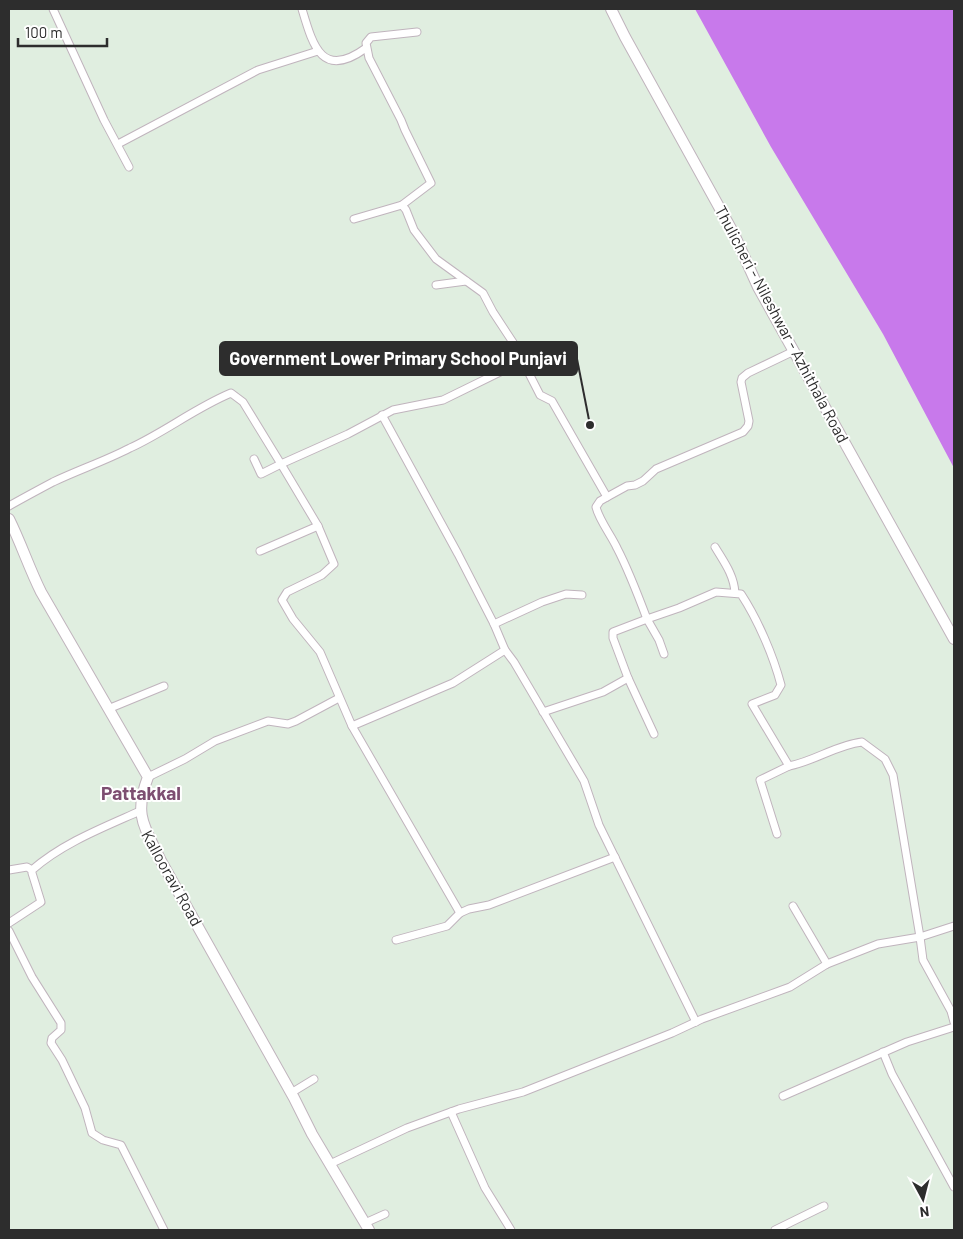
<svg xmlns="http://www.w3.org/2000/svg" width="963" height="1239" viewBox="0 0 963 1239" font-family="Barlow,sans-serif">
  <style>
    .water { fill: #c879eb }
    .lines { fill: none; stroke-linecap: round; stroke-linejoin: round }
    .minor-casing { stroke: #c0b4bd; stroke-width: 9 }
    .secondary-casing { stroke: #c0b4bd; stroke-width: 12 }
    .minor { stroke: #fff; stroke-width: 7 }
    .secondary { stroke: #fff; stroke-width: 10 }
    .labels { text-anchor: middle; stroke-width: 4; stroke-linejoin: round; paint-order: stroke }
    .street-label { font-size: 16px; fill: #2d2d2d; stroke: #fff }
    .quarter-label { font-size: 19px; font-weight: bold; fill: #7d4e71; stroke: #fff }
    .leader { fill: none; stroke: #2d2d2d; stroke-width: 2 }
    .callout-dot { fill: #2d2d2d; stroke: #fff; stroke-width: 2 }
    .callout { fill: #2d2d2d; stroke: #2d2d2d; stroke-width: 2 }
    .callout-label { font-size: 18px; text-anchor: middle; font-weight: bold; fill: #fff }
  </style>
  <rect width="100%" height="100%" fill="#e0eee0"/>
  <polygon class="water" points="695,9 954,9 954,468 883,334 771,147"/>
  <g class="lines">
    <defs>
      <g id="minor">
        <polyline points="53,9 104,120 129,167"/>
        <path d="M302,9C313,46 322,80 366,48"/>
        <polyline points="118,144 258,70 318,51"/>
        <polyline points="402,205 431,183 405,130 401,120 369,58 366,43 371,37 417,32"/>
        <polyline points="354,219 402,205 406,210 414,230 436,259 483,293 493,312 514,344 540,395 552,401 607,497"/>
        <polyline points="436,285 466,281"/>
        <path d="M794,351L748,373L742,378L741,382L749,421L748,426L743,432L656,469L643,481L635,485L627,486L607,497L600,501L596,507C599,520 611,535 617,548C629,571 638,595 647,619L679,608L716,592L741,594C758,620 773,655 781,685L775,695L752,704L789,766C815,761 836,745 862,742L885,759L893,775L920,937L923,960L951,1011L954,1022"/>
        <polyline points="382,415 458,554 494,624 505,650 514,662 584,781 599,825 696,1022"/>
        <polyline points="254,459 261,474 281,464 318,526 334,564 322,575 287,592 282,600 293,619 320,652 352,726 460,913 469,909 489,905 615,857"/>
        <path d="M9,506C23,498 38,490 53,482C78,470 105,461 130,448C165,432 195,408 231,393L243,402L281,464L348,434L393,410L443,400L545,350"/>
        <path d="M715,547C724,562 734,575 735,593"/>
        <polyline points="260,551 318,526"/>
        <polyline points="494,624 542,602 566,594 582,595"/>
        <polyline points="108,709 164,686"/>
        <polyline points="543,712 603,692 628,678"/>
        <polyline points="352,726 453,683 505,650"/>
        <polyline points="654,734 628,678 613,638 613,632 647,619 659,640 664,654"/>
        <polyline points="148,777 185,759 215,741 268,721 288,724 296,721 339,698"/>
        <polyline points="777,834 760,780 789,766"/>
        <polyline points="9,870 27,867 32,870"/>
        <polyline points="793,906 827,964"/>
        <path d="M9,923L41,902L32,873V870C63,843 102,828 140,811"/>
        <polyline points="9,931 32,977 61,1023 61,1030 52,1038 51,1043 62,1060 85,1108 92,1133 103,1140 121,1145 164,1230"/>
        <polyline points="396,940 447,926 460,913"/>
        <polyline points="883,1052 892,1074 954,1187"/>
        <polyline points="291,1093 314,1079"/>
        <polyline points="783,1096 907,1042 954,1027"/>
        <polyline points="451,1112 485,1188 511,1230"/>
        <polyline points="330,1164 407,1128 459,1109 523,1092 672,1033 702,1019 790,987 827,964 878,944 920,937 954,926"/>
        <polyline points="365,1223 385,1214"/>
        <polyline points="775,1230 824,1206"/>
      </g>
      <g id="secondary">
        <polyline points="611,9 625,37 734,234 758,287 954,639"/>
        <path d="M9,519C21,543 29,568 41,592L148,777C133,816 145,827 161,861L294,1098L312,1134L369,1230"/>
      </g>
    </defs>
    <use href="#minor" class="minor-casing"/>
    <use href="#secondary" class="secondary-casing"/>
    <use href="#minor" class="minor"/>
    <use href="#secondary" class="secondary"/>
  </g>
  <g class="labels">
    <g class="street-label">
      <text transform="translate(782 324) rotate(62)" y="6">Thulicheri - Nileshwar - Azhithala Road</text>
      <text transform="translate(172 878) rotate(61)" y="6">Kallooravi Road</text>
    </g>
    <g class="quarter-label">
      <text x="141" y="800">Pattakkal</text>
    </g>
  </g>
  <path class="leader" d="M590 425L577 359"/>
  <circle class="callout-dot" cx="590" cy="425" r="5"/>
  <rect class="callout" x="220" y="342" width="357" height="33" rx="5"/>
  <g class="callout-label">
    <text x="398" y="365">Government Lower Primary School Punjavi</text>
  </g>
  <rect width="963" height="1239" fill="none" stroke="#2d2d2d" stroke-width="20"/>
  <g transform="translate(923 1199) rotate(173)" stroke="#ffffff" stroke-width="4" paint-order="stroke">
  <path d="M0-4L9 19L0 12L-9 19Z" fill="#2d2d2d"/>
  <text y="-8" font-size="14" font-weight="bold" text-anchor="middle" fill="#2d2d2d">N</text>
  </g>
  <path d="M18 38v8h89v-8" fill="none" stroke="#2d2d2d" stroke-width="2.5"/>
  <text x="25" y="38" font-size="15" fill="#2d2d2d" stroke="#ffffff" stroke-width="4" paint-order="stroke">100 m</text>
</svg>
